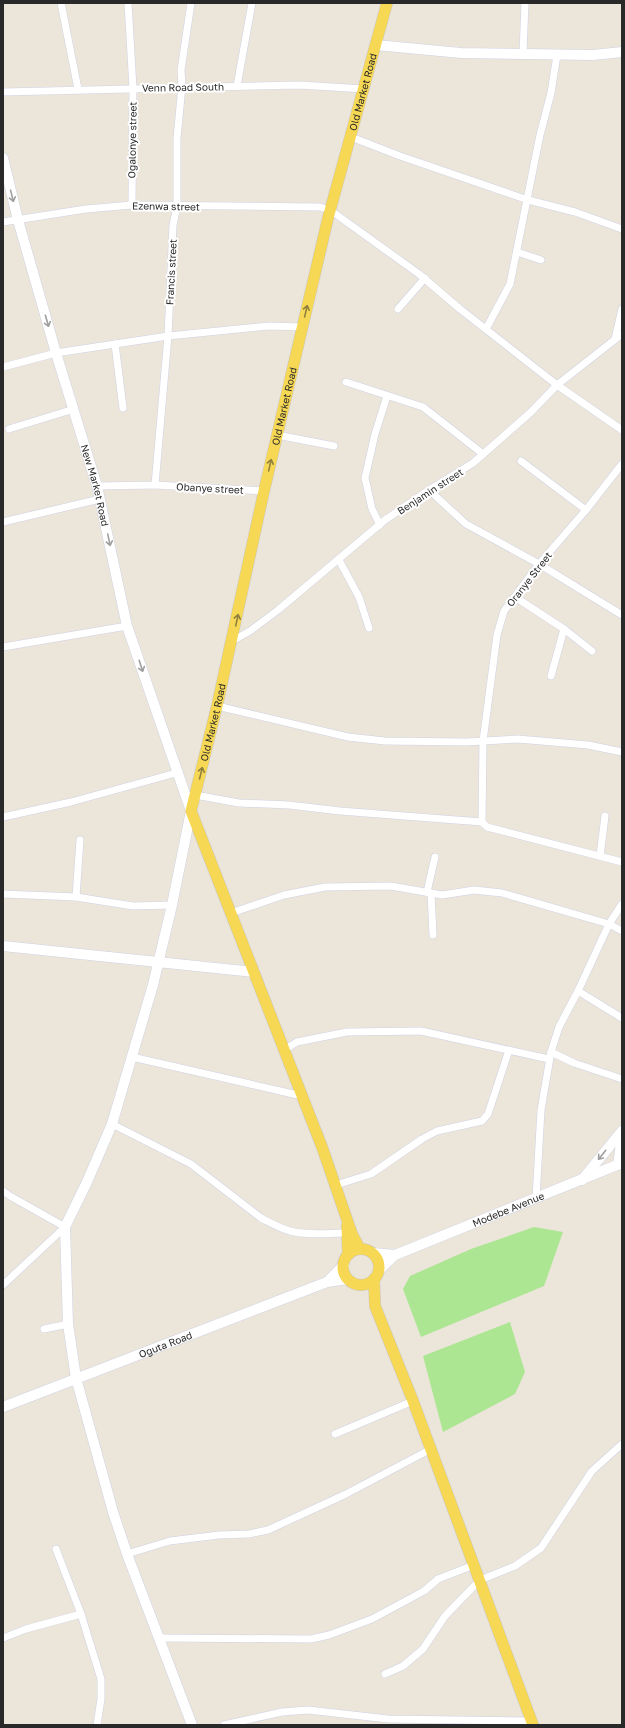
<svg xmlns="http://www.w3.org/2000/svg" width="625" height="1728" viewBox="0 0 625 1728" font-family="'Golos Text',sans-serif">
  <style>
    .green { fill: #ace693 }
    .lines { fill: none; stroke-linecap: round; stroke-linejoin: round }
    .street-casing { stroke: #cfd2e3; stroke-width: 8 }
    .secondary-casing { stroke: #cfd2e3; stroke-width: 11 }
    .primary-casing { stroke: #c7c7c7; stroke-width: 12 }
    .street { stroke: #fff; stroke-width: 7 }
    .secondary { stroke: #fff; stroke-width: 10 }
    .primary { stroke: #f7d854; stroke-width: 11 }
    .oneway { stroke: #9f9f9f }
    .oneway2 { stroke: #90803e }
    .labels { text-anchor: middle; stroke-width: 4; stroke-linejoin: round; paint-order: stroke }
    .street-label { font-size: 10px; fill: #292929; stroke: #fff }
  </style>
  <rect width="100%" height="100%" fill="#ece5da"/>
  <g class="green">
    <polygon points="534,1227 563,1232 544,1286 421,1337 403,1289 410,1276 471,1249"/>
    <polygon points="510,1322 525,1372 515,1394 443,1432 423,1356"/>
  </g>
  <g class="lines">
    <defs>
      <g id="street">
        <polyline points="61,3 78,89"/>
        <polyline points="128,3 133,88 132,205"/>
        <polyline points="523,53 525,3"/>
        <polyline points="237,86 252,3"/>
        <polyline points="3,92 300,85 364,89"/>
        <polyline points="351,137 400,156 528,200 575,212 622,229"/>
        <polyline points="3,222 86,209 132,205 320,207 330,210 419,274 460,309 557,385 622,430"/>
        <polyline points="517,252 541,260"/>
        <polyline points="398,309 425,278"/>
        <polyline points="486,329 510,284 540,135 551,93 557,55"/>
        <polyline points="615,339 622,309"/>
        <polyline points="115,344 123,408"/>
        <polyline points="3,367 56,353 168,336 269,326 303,327"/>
        <polyline points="346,382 423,407 483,454"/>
        <polyline points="9,429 74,409"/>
        <polyline points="277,435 334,446"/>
        <polyline points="521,461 586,510"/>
        <polyline points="622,464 586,510 539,564 504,611 497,635 483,741 482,822 487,827 622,862"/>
        <polyline points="155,485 264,491"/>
        <polyline points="97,486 155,485 168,336 173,225 177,207 177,138 182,86 181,70 191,3"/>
        <polyline points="429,490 466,524 539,564 622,615"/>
        <polyline points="3,522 100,499"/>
        <polyline points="380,525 372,509 365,478 375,434 387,396"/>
        <polyline points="339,560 359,597 369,628"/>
        <polyline points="515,597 564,629 592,651"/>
        <polyline points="232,641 250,631 278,610 385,520 429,490 473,463 531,412 557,385 622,334"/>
        <polyline points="3,647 127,626"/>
        <polyline points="551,676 564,629"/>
        <polyline points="217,706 348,737 385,741 467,742 518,739 588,745 622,752"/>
        <polyline points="195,795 239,803 289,805 340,811 482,822"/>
        <polyline points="3,817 71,802 176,773"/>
        <polyline points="600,856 605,816"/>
        <polyline points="427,892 435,857"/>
        <polyline points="431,893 433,935"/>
        <polyline points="3,894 76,897 133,906 172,905"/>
        <polyline points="76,897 80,840"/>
        <polyline points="231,913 284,895 325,887 391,886 442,895 474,890 502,893 609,924 622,931"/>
        <polyline points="578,991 622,1018"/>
        <polyline points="284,1050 297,1042 347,1032 421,1031 549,1059"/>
        <polyline points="551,1052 574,1063 622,1079"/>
        <polyline points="132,1057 302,1096"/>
        <path d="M112,1124L191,1164L261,1218C271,1223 281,1229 290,1231C309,1236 328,1233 347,1233"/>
        <polyline points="336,1185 371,1174 422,1139 437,1131 482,1121 488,1114 509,1050"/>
        <polyline points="3,1191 10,1196 65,1227 3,1285"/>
        <polyline points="536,1198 541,1110 551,1052 559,1027 578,991 609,924 622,904"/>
        <polyline points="44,1329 68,1324"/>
        <polyline points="335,1434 413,1401"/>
        <polyline points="56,1549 81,1614 101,1679 101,1699 97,1725"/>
        <polyline points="127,1554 170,1541 219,1535 249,1534 268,1530 346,1494 431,1449"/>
        <polyline points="3,1638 26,1629 81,1614"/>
        <polyline points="160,1638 311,1639 329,1635 372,1619 424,1591 438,1579 474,1565"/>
        <polyline points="385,1674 403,1666 423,1649 445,1616 480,1580 515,1566 541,1548 592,1471 622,1444"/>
        <polyline points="224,1725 282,1712 308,1710 388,1719 532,1721"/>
      </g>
      <g id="secondary">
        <polyline points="376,45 461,53 593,55 622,52"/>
        <path id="s1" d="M3,158L18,220L56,353L97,486L127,626L191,811L172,905L153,985L112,1124L87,1182L65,1227L68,1324L76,1378L113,1512L127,1554L192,1725"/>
        <polyline points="3,946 254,972"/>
        <polyline points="618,1165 622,1136"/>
        <polyline points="582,1180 622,1131"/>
        <polyline points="373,1253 395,1255"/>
        <path id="s2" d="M379,1270L395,1255L622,1163"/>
        <polyline points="327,1282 344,1265"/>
        <path id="s3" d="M3,1407L327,1282L348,1279"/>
      </g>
      <g id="primary">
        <polyline points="347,1226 348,1255"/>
        <path id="s4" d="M360,1249L352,1234L322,1147L191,811L217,706L264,491L328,218L387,3"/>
        <circle cx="361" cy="1267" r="18"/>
        <polyline points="374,1280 375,1306 413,1401 533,1725"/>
      </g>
    </defs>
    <use href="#street" class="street-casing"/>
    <use href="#secondary" class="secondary-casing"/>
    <use href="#primary" class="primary-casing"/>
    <use href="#street" class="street"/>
    <use href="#secondary" class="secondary"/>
    <use href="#primary" class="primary"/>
  </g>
  <defs><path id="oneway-shaft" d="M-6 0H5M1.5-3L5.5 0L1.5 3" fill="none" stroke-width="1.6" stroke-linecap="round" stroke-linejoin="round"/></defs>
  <g class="oneway">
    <use href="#oneway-shaft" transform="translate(12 196) rotate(76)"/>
    <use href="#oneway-shaft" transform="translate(47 321) rotate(74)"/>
    <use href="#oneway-shaft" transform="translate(109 540) rotate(78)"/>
    <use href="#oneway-shaft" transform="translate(141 666) rotate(72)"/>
    <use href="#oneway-shaft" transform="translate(602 1155) rotate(129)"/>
  </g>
  <g class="oneway2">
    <use href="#oneway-shaft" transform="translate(306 311) rotate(-77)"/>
    <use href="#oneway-shaft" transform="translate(270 465) rotate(-77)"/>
    <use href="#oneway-shaft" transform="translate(237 620) rotate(-78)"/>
    <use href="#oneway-shaft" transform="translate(201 773) rotate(-76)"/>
  </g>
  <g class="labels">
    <g class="street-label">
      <text transform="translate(183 87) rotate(-1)" y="4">Venn Road South</text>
      <text dy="4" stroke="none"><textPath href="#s4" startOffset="1209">Old Market Road</textPath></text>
      <text transform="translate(132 140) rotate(-89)" y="4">Ogalonye street</text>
      <text transform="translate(166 206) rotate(1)" y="4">Ezenwa street</text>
      <text transform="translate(171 272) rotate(-87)" y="4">Francis street</text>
      <text dy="4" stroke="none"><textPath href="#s4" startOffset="885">Old Market Road</textPath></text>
      <text dy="4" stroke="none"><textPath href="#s1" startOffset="340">New Market Road</textPath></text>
      <text transform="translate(210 488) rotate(3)" y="4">Obanye street</text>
      <text transform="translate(430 491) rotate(-33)" y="4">Benjamin street</text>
      <text transform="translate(529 579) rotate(-52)" y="4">Oranye Street</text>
      <text dy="4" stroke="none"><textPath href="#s4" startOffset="561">Old Market Road</textPath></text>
      <text dy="4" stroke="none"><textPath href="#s2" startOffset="144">Modebe Avenue</textPath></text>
      <text dy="4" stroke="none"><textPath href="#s3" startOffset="174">Oguta Road</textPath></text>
    </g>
  </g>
  <rect width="625" height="1728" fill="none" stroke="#292929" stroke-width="8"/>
</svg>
